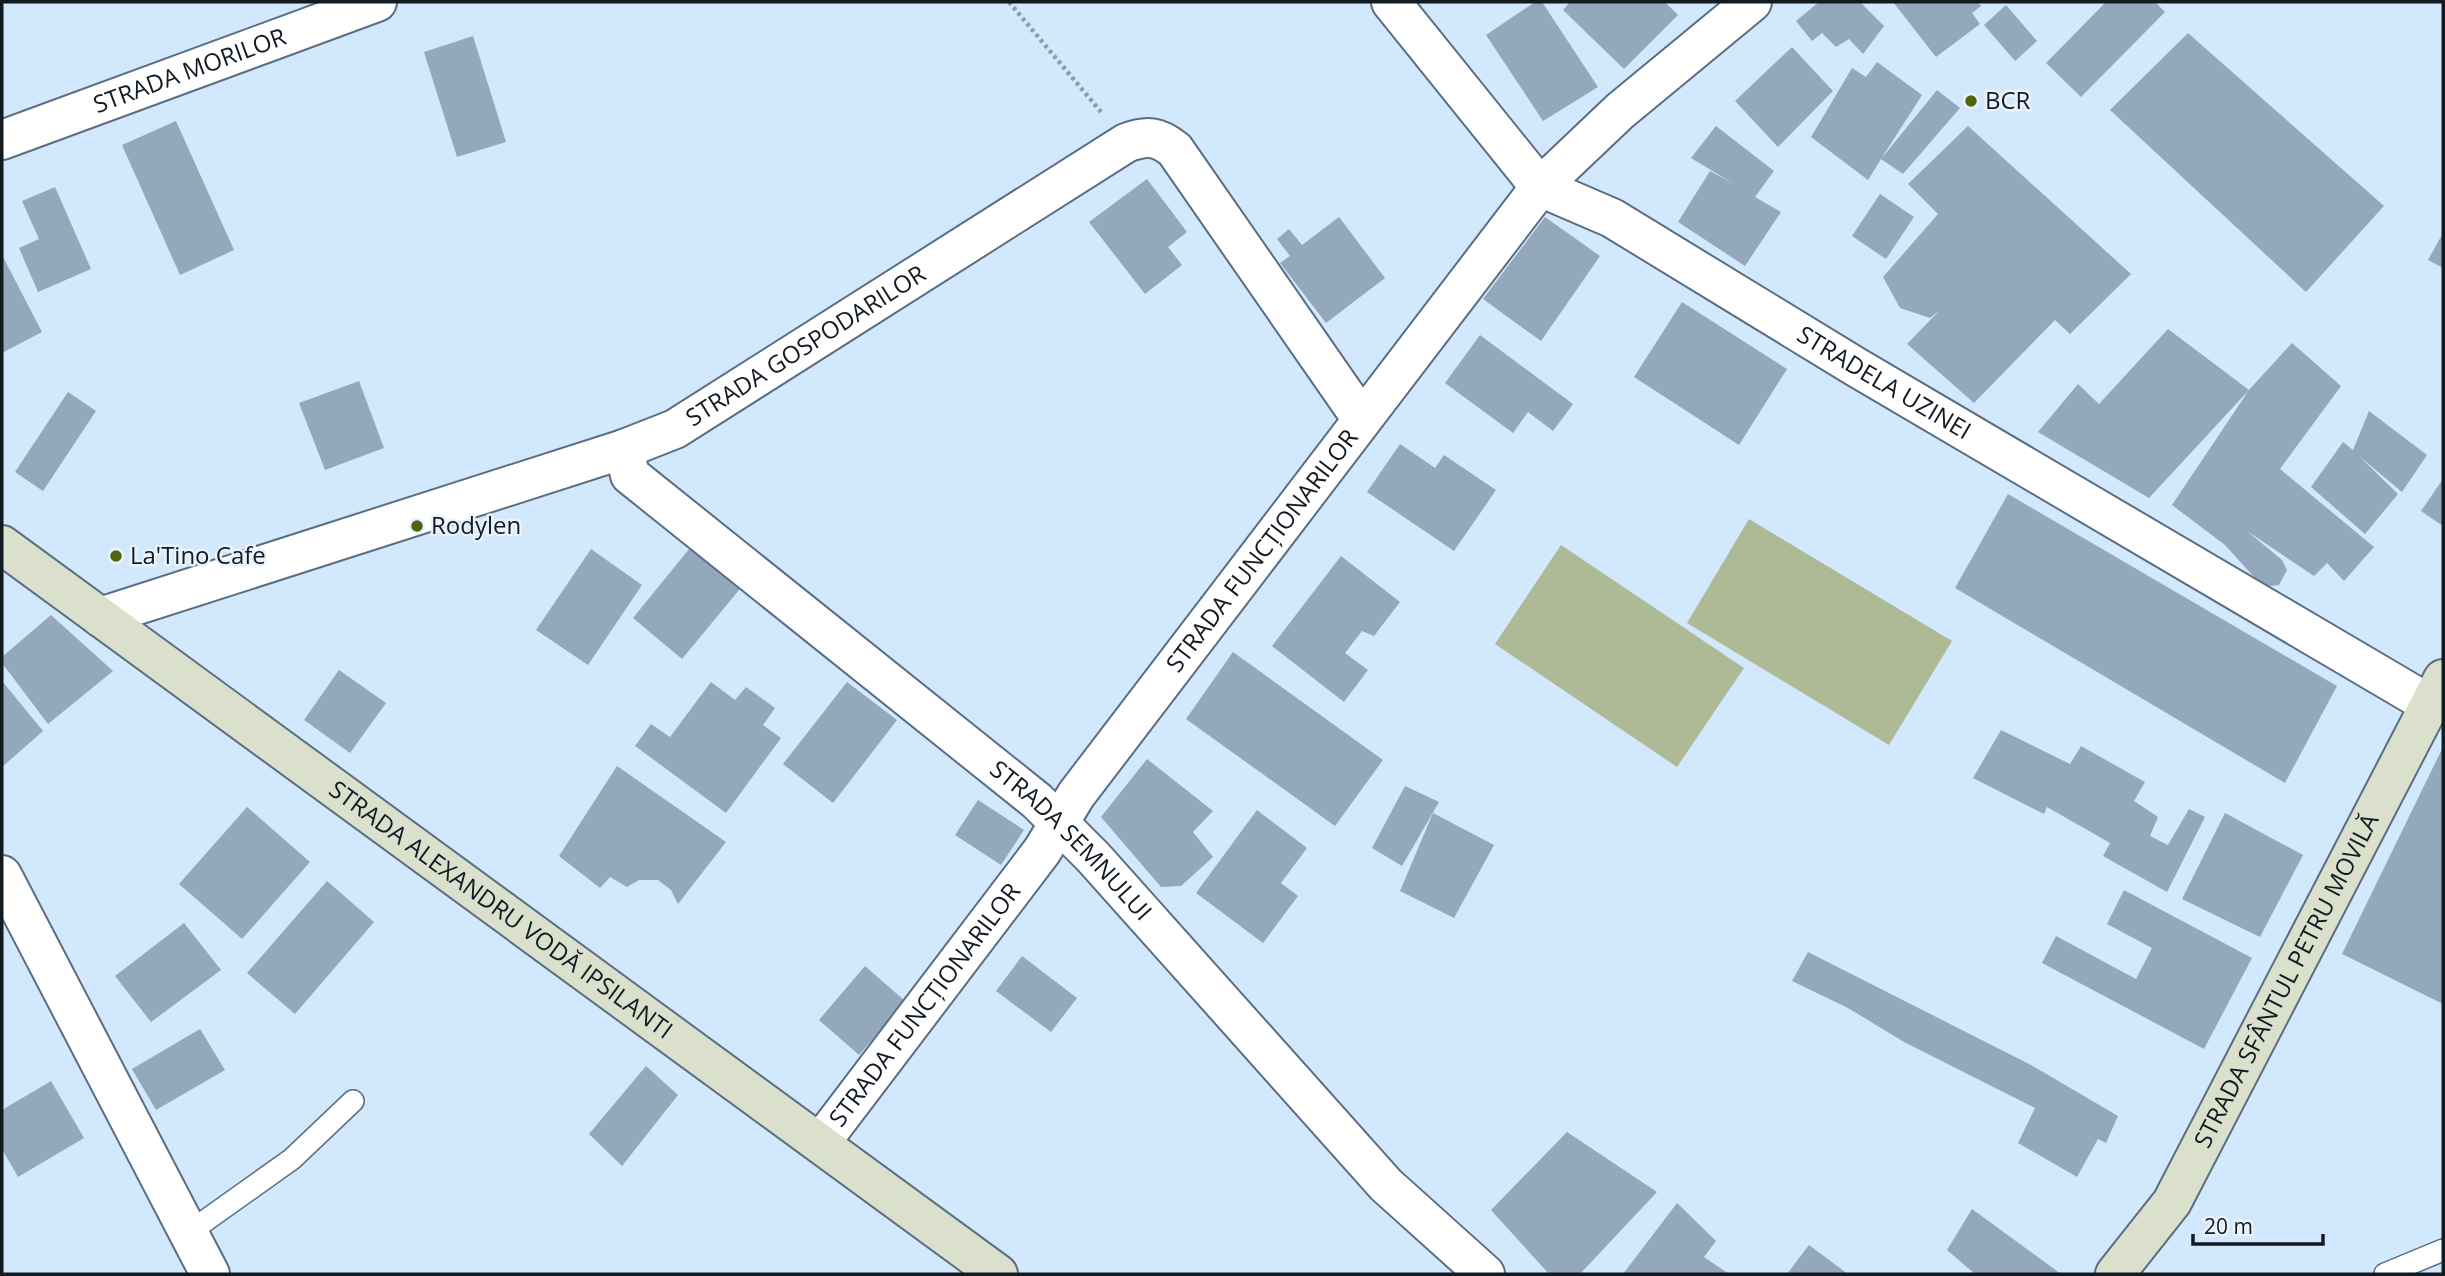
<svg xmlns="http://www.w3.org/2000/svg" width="2445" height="1276" viewBox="0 0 2445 1276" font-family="'Open Sans',sans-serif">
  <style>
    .green { fill: #aeba95 }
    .building { fill: #93a8bc }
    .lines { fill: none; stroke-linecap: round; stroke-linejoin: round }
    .lane-casing { stroke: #5b6e81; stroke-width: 24 }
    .street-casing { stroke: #5b6e81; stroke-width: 42 }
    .secondary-casing { stroke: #5b6e81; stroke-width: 42 }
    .path { stroke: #8c9eae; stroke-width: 4.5; stroke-dasharray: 3.5 3.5; stroke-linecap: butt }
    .lane { stroke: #fff; stroke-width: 21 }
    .street { stroke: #fff; stroke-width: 38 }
    .secondary { stroke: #dbe0cd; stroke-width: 38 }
    .poi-dot { fill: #51640e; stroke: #eaf3fc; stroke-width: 2.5 }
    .labels { text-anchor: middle; stroke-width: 5; stroke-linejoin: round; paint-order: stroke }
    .street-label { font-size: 24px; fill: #121a22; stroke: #eaf3fc }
    .poi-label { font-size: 24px; fill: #121a22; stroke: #eaf3fc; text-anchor: start }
  </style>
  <rect width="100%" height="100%" fill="#d1e8fd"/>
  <g class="green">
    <polygon points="1749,519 1952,641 1889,745 1687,623"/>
    <polygon points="1561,545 1744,668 1677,767 1495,644"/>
  </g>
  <g class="building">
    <polygon points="1535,2 1542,2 1598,87 1543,121 1486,35"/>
    <polygon points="1570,2 1665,2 1678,15 1624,69 1563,10"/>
    <polygon points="1819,2 1860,2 1884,26 1863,54 1849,39 1836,47 1822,33 1812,41 1796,21"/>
    <polygon points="1893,2 1978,2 1981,6 1972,13 1980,24 1936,57"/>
    <polygon points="2106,2 2155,2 2165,12 2081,97 2046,63"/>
    <polygon points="2006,5 2037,41 2015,61 1984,25"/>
    <polygon points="2188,33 2384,206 2306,292 2110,110"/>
    <polygon points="473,36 506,142 457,157 424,52"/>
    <polygon points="1792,47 1833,91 1778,147 1735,101"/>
    <polygon points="1877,62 1922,95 1881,159 1937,90 1960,108 1903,174 1881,159 1868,180 1811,137 1852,68 1866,77"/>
    <polygon points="176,121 234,250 180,275 122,145"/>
    <polygon points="1716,126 1774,171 1755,197 1781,212 1745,266 1678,222 1710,171 1734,184 1691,158"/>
    <polygon points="1968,126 2131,274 2070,334 2055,320 1974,403 1907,344 1939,311 1930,318 1900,308 1883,277 1938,214 1908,184"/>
    <polygon points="1147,179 1187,232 1168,247 1182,265 1145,294 1089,222"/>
    <polygon points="55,187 91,269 38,292 19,248 39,239 22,201"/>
    <polygon points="1880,194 1914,217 1886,259 1852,236"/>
    <polygon points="1339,217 1385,278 1326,323 1280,263 1290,256 1277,239 1289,229 1302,245"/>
    <polygon points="1545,217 1600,256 1541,341 1483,299"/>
    <polygon points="2443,233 2443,268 2428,260"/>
    <polygon points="2,255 42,332 2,353"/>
    <polygon points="1682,302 1787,369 1739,445 1634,377"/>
    <polygon points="2168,329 2249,390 2149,498 2038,432 2078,384 2099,404"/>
    <polygon points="1480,335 1573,404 1553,431 1528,412 1513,433 1445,383"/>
    <polygon points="2292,343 2341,386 2280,469 2374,547 2344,581 2327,563 2314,576 2247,531 2282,560 2287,570 2279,585 2263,587 2225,545 2172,505 2249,390"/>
    <polygon points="359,381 384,448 325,470 299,403"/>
    <polygon points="68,392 96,411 43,491 15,472"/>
    <polygon points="2369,411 2427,455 2402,492 2359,456 2398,494 2365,534 2311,487 2343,442 2353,450"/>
    <polygon points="1400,444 1435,468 1444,455 1496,490 1454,551 1367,492"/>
    <polygon points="2443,479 2443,526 2421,511"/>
    <polygon points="2008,494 2337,686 2285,783 1955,588"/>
    <polygon points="694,543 744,584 682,659 633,618"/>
    <polygon points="591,549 642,585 588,665 536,630"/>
    <polygon points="1341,556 1400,602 1374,636 1362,631 1345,653 1368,670 1344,702 1272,646"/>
    <polygon points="51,615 113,671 48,724 2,663 2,657"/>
    <polygon points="1233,652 1383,760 1335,826 1186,719"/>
    <polygon points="339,670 386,703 350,753 304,720"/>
    <polygon points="2,681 43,731 2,767"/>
    <polygon points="711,682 735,700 746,687 775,708 763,725 781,738 726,813 635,746 651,724 670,737"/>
    <polygon points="847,682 897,720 833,803 783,764"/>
    <polygon points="2001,730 2070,764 2081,746 2145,782 2134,801 2158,817 2150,836 2168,845 2189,809 2205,817 2167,892 2103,856 2110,843 2047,807 2044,814 1973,778"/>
    <polygon points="2443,747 2443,1004 2342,954"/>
    <polygon points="1147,759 1213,811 1193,832 1213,857 1181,886 1161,887 1101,817"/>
    <polygon points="617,766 726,842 678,904 671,890 658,880 639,880 627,887 610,877 600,888 559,856"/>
    <polygon points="1405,786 1439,802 1402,866 1372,848"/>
    <polygon points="978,800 1024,830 1001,865 955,835"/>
    <polygon points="247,807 310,862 242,939 179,884"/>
    <polygon points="1257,810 1307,848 1281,883 1298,896 1263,943 1196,893"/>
    <polygon points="1433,813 1494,845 1454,918 1400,891"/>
    <polygon points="2225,813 2303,855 2260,937 2182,899"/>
    <polygon points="327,881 374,922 295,1014 247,973"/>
    <polygon points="2124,890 2252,958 2204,1049 2042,963 2056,936 2136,979 2152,948 2107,924"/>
    <polygon points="184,923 221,970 151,1022 115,976"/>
    <polygon points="1808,952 2031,1065 2118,1116 2106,1143 2098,1139 2077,1177 2018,1143 2035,1108 1904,1042 1848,1008 1792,981"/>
    <polygon points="1022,956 1077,998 1051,1032 996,991"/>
    <polygon points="865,966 905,1001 859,1055 819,1020"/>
    <polygon points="200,1029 225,1070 156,1110 132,1069"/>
    <polygon points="646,1066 678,1095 622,1166 589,1134"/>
    <polygon points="51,1081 84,1138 18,1177 2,1149 2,1110"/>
    <polygon points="1567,1132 1657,1192 1580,1274 1549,1274 1491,1210"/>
    <polygon points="1677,1203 1716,1241 1704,1257 1729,1274 1623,1274"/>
    <polygon points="1972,1209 2061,1274 1975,1274 1947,1250"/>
    <polygon points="1809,1245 1848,1274 1787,1274"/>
  </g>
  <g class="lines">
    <defs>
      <g id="lane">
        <polyline points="188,1233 292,1159 353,1101"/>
        <polyline points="2385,1274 2443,1250"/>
      </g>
      <g id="street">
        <path id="s1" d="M1391,2L1540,187L1612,218L1856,367L2429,704"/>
        <path id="s2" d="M2,140L377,2"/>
        <path id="s3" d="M624,449L630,475L1037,801L1093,857L1386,1185L1485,1274"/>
        <path id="s4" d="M100,617L624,449L675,429L1126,143C1147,135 1158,136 1175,150L1361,418"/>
        <polyline points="2,875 210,1274"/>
        <path id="s5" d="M821,1142L1042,851L1076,795L1540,187L1620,111L1752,2"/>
      </g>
      <g id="secondary">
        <path id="s6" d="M2,545L998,1274"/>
        <path id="s7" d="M2115,1274L2172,1202L2443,679"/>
      </g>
    </defs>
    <use href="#lane" class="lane-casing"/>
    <use href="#street" class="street-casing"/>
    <use href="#secondary" class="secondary-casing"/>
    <polyline class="path" points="1009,2 1101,112"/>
    <use href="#lane" class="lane"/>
    <use href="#street" class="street"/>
    <use href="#secondary" class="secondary"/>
  </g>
  <g class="poi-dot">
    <circle cx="1971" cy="101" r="7"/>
    <circle cx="417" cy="526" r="7"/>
    <circle cx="116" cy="556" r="7"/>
  </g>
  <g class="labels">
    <g class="street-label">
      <text dy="8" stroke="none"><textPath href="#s2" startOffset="200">STRADA MORILOR</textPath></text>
      <text dy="8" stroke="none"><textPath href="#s4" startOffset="760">STRADA GOSPODARILOR</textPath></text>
      <text dy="8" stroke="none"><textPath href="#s1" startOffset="634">STRADELA UZINEI</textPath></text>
      <text dy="8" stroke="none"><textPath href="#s5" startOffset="738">STRADA FUNCȚIONARILOR</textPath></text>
      <text dy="8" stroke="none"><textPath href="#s3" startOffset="600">STRADA SEMNULUI</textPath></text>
      <text dy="8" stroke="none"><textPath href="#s6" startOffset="618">STRADA ALEXANDRU VODĂ IPSILANTI</textPath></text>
      <text dy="8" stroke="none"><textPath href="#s7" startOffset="341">STRADA SFÂNTUL PETRU MOVILĂ</textPath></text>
      <text dy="8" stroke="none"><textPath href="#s5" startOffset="172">STRADA FUNCȚIONARILOR</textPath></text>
    </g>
    <g class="poi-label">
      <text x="1985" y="109">BCR</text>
      <text x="431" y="534">Rodylen</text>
      <text x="130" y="564">La'Tino Cafe</text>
    </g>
  </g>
  <rect width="2445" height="1276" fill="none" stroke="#121a22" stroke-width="7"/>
  <path d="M2193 1234v10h130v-10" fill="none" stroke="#121a22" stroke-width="3.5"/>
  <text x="2204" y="1234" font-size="21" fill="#121a22" stroke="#eaf3fc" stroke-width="5" paint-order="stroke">20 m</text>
</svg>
